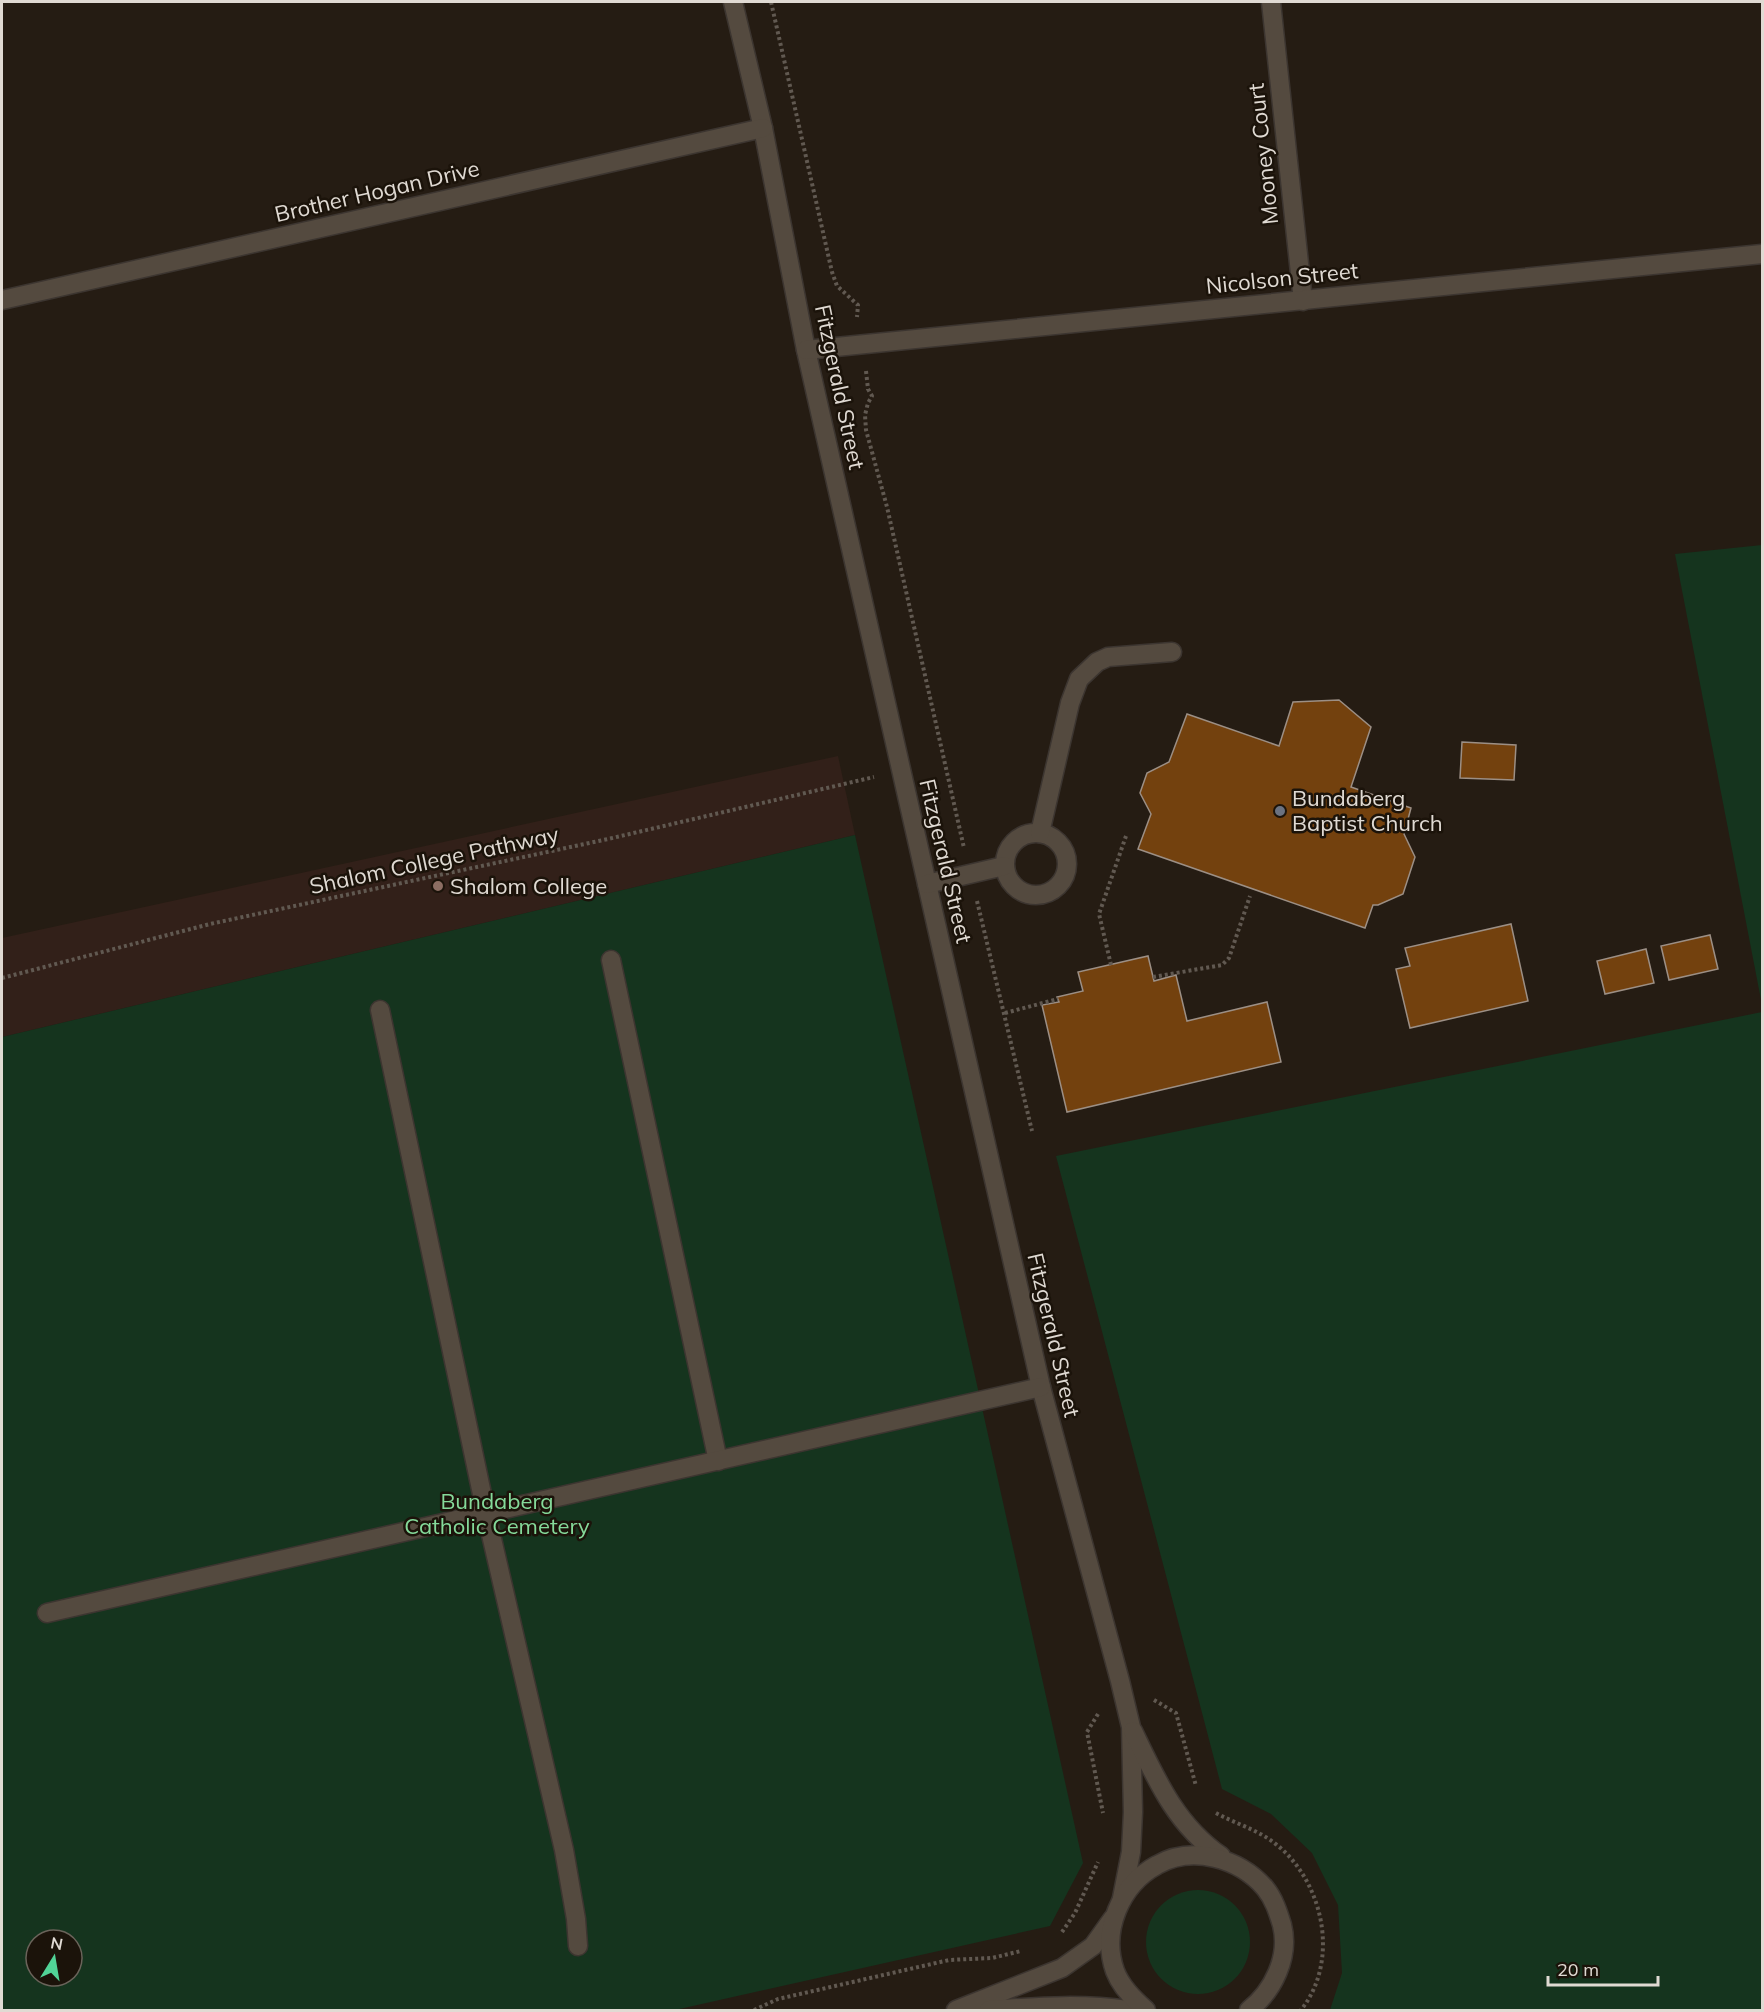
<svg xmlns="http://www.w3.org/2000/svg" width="1764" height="2012" viewBox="0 0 1764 2012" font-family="Mulish,sans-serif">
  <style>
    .education { fill: #322019 }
    .green { fill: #15341e; fill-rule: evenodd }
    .building { fill: #73410e; stroke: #9c8f85; stroke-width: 1.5 }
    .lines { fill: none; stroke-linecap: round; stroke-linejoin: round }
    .minor-casing { stroke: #3c3530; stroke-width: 21 }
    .path { stroke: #615951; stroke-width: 4; stroke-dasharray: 3 3; stroke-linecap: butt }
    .minor { stroke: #544a3f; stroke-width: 18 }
    .worship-dot { fill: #6b7280; stroke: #1b130a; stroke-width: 2 }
    .education-dot { fill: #8d6e63; stroke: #1b130a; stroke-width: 2 }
    .labels { text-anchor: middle; stroke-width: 5; stroke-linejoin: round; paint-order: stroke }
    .street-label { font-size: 22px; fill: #e0dad3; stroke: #1b130a }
    .poi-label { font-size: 22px; fill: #e0dad3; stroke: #1b130a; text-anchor: start }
    .park-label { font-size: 22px; fill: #85da9a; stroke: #1b130a }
  </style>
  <rect width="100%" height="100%" fill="#251c13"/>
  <polygon class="education" points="838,756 855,835 2,1037 2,938"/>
  <g class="green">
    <polygon points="1762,545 1762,1005 1675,554"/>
    <path d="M855,835L1083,1863L1050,1926L675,2010H2V1037ZM36,1940H72V1976H36Z"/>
    <polygon points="1762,1012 1762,2010 1330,2010 1342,1973 1338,1905 1312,1853 1271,1814 1222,1789 1056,1156"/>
    <circle cx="1198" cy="1942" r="52"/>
  </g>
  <g class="building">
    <polygon points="1339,700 1371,727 1351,787 1411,808 1404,834 1415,857 1403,894 1378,905 1373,905 1365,928 1138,849 1151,814 1140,793 1147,773 1169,762 1187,714 1279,746 1293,702"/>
    <polygon points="1462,742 1516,745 1514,780 1460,778"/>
    <polygon points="1511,924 1528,1001 1410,1028 1396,969 1410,966 1405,948"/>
    <polygon points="1710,935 1718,969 1669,980 1661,946"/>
    <polygon points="1646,949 1654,983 1605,994 1597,961"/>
    <polygon points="1148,956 1154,981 1176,975 1187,1021 1267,1002 1281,1062 1067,1112 1042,1005 1059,1002 1057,997 1083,991 1078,972"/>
  </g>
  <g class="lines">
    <defs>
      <g id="minor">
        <polyline points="733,2 763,128 806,350 1041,1387 1120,1681 1131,1727 1133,1812 1131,1852 1122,1898"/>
        <polyline points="1271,2 1303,301"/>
        <polyline points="2,300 763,128"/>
        <polyline points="806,350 1762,254"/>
        <circle cx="1036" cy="864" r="31"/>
        <polyline points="1040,833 1070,703 1079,679 1097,662 1108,657 1172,652"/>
        <polyline points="927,884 1004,866"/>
        <polyline points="611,960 718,1461"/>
        <polyline points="380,1010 486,1513 564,1850 576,1919 578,1946"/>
        <polyline points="47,1613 1041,1387"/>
        <path d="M1133,1731C1156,1779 1176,1825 1221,1856"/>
        <polyline points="956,2010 1062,1968 1093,1946 1113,1918"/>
        <path d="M989,2010C1035,2007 1081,2003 1127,2010"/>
        <path d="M1146,2010C1133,1999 1121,1987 1115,1971C1101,1931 1120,1885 1157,1865C1192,1845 1239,1858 1265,1888C1274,1899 1278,1912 1282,1925C1290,1957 1273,1991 1249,2010"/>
      </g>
    </defs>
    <use href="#minor" class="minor-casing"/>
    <g class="path">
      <polyline points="771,2 832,272 837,286 858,305 857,317"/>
      <polyline points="866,371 868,389 872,396 868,403 865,415 866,430 887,507 964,848"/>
      <polyline points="977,901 1032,1131"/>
      <polyline points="1111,965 1099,914 1126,836"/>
      <polyline points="1153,977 1222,965 1229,958 1250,896"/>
      <polyline points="2,978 210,924 608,839 874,777"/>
      <polyline points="1005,1013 1058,999"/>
      <polyline points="1154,1700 1176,1713 1196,1786"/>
      <polyline points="1098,1714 1087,1732 1103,1813"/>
      <path d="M1216,1813C1236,1824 1259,1830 1277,1845C1324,1883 1340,1961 1301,2010"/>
      <polyline points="1062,1932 1075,1913 1098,1862"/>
      <polyline points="754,2010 778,1999 949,1960 992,1958 1021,1951"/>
    </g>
    <use href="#minor" class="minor"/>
  </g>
  <circle class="worship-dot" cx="1280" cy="811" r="6"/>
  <circle class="education-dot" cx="438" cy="886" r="6"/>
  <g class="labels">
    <g class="street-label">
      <text transform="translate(1263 154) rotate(-96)" y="8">Mooney Court</text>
      <text transform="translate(377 191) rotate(-13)" y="8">Brother Hogan Drive</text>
      <text transform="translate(1282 278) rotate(-6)" y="8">Nicolson Street</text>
      <text transform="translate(840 387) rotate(78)" y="8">Fitzgerald Street</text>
      <text transform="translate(434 860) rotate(-12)" y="8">Shalom College Pathway</text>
      <text transform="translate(946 861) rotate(77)" y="8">Fitzgerald Street</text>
      <text transform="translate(1054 1335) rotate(77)" y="8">Fitzgerald Street</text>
    </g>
    <g class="poi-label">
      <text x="1292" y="806">Bundaberg<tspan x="1292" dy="25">Baptist Church</tspan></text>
      <text x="450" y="894">Shalom College</text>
    </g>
    <g class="park-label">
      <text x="497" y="1509">Bundaberg<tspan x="497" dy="25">Catholic Cemetery</tspan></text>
    </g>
  </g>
  <rect width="1764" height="2012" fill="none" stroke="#e0dad3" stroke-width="6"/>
  <g transform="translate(54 1958) rotate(11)"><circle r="28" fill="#1b130a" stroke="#6a635a" stroke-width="1.5"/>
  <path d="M0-4.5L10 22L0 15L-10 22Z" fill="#51d397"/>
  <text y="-9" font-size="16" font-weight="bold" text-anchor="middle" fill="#e0dad3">N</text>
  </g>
  <path d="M1548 1976v9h110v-9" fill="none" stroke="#e0dad3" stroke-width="3"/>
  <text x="1557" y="1976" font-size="18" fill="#e0dad3" stroke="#1b130a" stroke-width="4.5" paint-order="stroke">20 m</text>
</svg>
